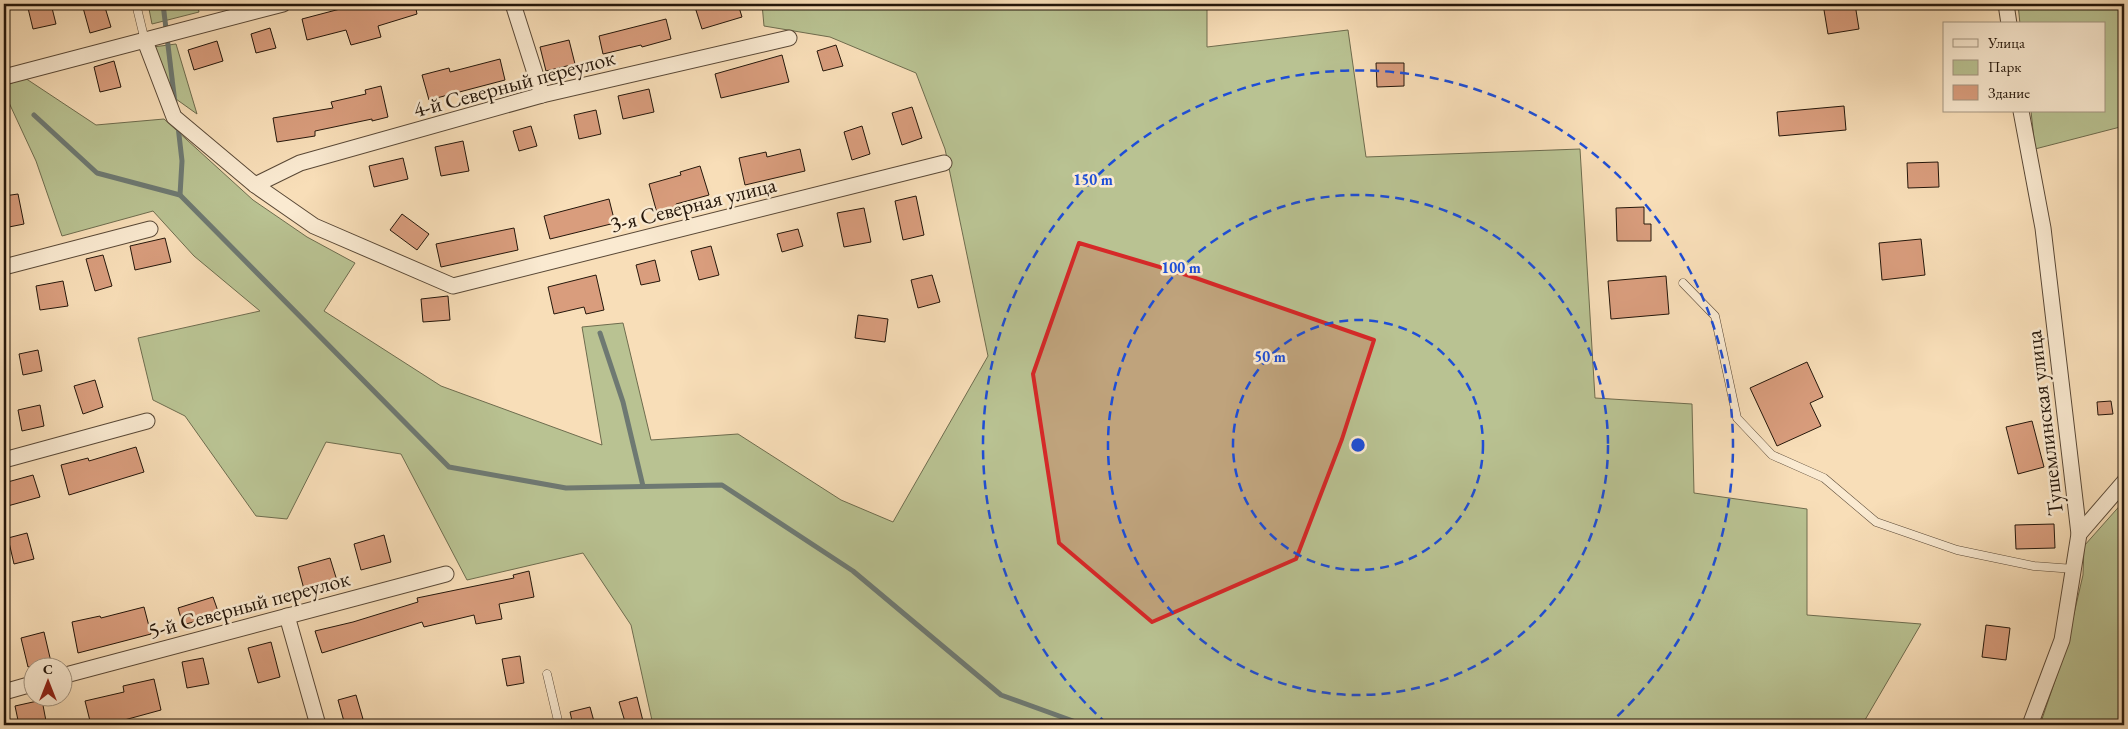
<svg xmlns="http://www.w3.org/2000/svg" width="2128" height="729" viewBox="0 0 2128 729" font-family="'EB Garamond',serif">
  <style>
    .green { fill: #b9c292; stroke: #6e6c4e }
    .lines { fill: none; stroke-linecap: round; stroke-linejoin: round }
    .stream { stroke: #6e7972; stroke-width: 5 }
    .building { fill: #d99d7d; stroke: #24160a }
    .service-casing { stroke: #594836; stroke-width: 9 }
    .minor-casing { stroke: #594836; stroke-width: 17 }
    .service { stroke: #faead1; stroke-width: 8 }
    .minor { stroke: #faead1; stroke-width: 15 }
    .marked { fill: #d62828; fill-opacity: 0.2; stroke: #d62828; stroke-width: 4; stroke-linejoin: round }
    .ring { fill: none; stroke: #1d4ed8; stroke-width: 2.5; stroke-dasharray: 9 6 }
    .labels { text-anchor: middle; stroke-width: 5; stroke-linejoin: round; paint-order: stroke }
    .street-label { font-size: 22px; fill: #24160a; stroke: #faead1 }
    .centre { fill: #1d4ed8; stroke: #faead1; stroke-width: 2.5 }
    .ring-label { font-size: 15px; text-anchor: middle; font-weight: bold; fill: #1d4ed8; stroke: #faead1; stroke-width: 5; stroke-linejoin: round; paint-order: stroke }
  </style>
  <rect width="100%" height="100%" fill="#f8deb8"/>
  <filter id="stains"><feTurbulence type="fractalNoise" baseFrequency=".004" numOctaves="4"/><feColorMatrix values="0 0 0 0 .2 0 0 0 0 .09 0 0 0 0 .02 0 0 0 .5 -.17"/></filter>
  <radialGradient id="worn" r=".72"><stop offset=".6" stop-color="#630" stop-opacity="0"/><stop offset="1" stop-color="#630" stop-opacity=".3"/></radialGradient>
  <g class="green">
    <polygon points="148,4 197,4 199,12 152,24"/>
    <polygon points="762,4 867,4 893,9 900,4 1207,4 1207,47 1348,30 1366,157 1580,149 1595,398 1692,404 1694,493 1807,509 1807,615 1921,624 1862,725 980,725 978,723 971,725 653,725 631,625 583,553 467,580 401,454 326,442 287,519 256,516 185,416 153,400 138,338 260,311 194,256 153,211 62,236 36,161 4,92 4,86 25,78 96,125 164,119 253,200 307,237 355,263 324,311 441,386 602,445 582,327 623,323 651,440 738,434 841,500 893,522 988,356 945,149 916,73 830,37 764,26"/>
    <polygon points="2018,4 2124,4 2124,126 2035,149 2031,111 2104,111 2104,24 2020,24"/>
    <polygon points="176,44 197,114 169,94 153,47"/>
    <polygon points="2124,501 2124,725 2040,725 2066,648 2083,575 2084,546"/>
  </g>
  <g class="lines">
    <g class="stream">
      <polyline points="163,4 175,103"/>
      <polyline points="34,115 97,173 180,195 449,467 566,488 722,485 853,571 1001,695 1084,725"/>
      <polyline points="178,126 182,161 180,195"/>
      <polyline points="600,333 623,402 643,486"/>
    </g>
  </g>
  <g class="building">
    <polygon points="27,4 51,4 56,24 33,29"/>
    <polygon points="82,4 104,4 111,27 90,33"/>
    <polygon points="339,4 415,4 417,14 378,26 381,37 351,45 346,30 307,40 302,19 340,9"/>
    <polygon points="694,4 738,4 742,17 702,29"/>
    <polygon points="1823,4 1855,4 1859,29 1828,34"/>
    <polygon points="666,19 671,39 642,47 641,45 603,54 599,36"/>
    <polygon points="270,28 276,48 256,53 251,34"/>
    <polygon points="569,40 575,64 546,71 540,47"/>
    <polygon points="217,41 223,61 194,70 188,50"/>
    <polygon points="836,45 843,66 823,71 817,51"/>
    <polygon points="782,55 789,82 721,98 715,74"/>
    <polygon points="500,59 505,80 429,100 422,75 449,68 450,72"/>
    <polygon points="114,61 121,87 100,92 94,67"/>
    <polygon points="1376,63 1404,63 1404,86 1377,87"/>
    <polygon points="381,86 388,117 372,121 372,119 315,131 315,136 277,142 273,118 333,108 331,102 366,94 365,90"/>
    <polygon points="649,89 654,112 623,119 618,96"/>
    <polygon points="1844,106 1846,130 1779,136 1777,112"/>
    <polygon points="912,107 922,138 902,145 892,113"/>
    <polygon points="596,110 601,134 579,139 574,115"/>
    <polygon points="531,126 537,146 519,151 513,131"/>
    <polygon points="862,126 870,154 852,160 844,132"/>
    <polygon points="463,141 469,171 441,176 435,147"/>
    <polygon points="800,149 805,171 745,185 739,158 766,152 767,157"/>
    <polygon points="403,158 408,179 374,187 369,166"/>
    <polygon points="1938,162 1939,187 1908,188 1907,163"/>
    <polygon points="700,166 709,195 676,204 677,207 657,213 649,184 681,175 680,172"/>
    <polygon points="18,194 24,224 4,228 4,196"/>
    <polygon points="916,196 924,235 903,240 895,201"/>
    <polygon points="609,199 615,223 550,239 544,216"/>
    <polygon points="1644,207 1644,224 1651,224 1651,241 1617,241 1616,208"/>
    <polygon points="864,208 871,242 844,247 837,213"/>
    <polygon points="402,214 429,234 417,250 390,230"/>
    <polygon points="514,228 518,250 441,267 436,244"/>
    <polygon points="798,229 803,246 782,252 777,234"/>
    <polygon points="165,238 171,262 135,270 130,246"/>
    <polygon points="1921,239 1925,275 1882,280 1879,243"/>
    <polygon points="711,246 719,275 699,280 691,251"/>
    <polygon points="103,255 112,286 95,291 86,259"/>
    <polygon points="655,260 660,281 641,285 636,265"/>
    <polygon points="596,275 604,310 586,314 584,307 554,314 548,287"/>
    <polygon points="932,275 940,302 918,308 911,280"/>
    <polygon points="1666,276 1669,314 1611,319 1608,281"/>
    <polygon points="63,281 68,306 40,310 36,286"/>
    <polygon points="448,296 450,320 423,322 421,299"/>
    <polygon points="858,315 888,319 885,342 855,338"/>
    <polygon points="38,350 42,371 23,375 19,354"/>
    <polygon points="1807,362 1823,397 1810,403 1821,426 1777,446 1750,388"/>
    <polygon points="95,380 103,407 83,414 74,386"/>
    <polygon points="2111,401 2113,414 2098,415 2097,402"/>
    <polygon points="40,405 44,426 22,431 18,410"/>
    <polygon points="2032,421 2044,467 2018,474 2006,427"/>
    <polygon points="136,447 144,472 69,495 61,465 88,458 89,461"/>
    <polygon points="33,475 40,497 4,507 4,483"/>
    <polygon points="2054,524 2055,548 2016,549 2015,525"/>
    <polygon points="27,533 34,559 14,564 8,538"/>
    <polygon points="384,535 391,562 361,570 354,544"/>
    <polygon points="330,558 338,584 305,593 298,567"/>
    <polygon points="529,571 534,597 499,604 502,619 476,624 474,615 424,627 422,622 322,653 315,631 353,622 418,602 417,598 514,578 513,575"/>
    <polygon points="213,597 219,614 183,625 178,608"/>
    <polygon points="144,607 151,634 78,653 72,622 100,616 101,618"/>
    <polygon points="1986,625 2010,628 2006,660 1982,657"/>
    <polygon points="44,632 51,662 28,667 21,638"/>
    <polygon points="271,642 280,677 258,683 248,648"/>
    <polygon points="520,656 524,683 507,686 502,659"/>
    <polygon points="203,658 209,684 187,688 182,662"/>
    <polygon points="154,679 161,710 106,725 91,725 85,701 124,692 123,686"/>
    <polygon points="356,695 363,719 345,725 338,700"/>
    <polygon points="637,697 643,721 626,725 619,702"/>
    <polygon points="42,700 46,721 19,725 15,706"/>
    <polygon points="590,707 595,725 573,725 570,712"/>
  </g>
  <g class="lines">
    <defs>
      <g id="service">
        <polyline points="136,4 145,41"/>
        <polyline points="1683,283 1715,316 1737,418 1772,455 1824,478 1876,522 1957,550 2034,566 2074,569"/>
        <polyline points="547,674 559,725"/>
      </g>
      <g id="minor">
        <polyline points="513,4 542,95"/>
        <polyline points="2006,4 2009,24"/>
        <polyline points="145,41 174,117 255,185 314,226 453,286 944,163"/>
        <polyline points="4,77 283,4"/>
        <polyline points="2021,111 2043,228 2079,534 2062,640 2030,725"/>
        <polyline points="255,185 300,163 542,95 789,38"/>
        <polyline points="4,267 150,229"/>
        <polyline points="4,460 147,421"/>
        <polyline points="2079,534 2124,482"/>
        <polyline points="287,616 318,725"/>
        <polyline points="62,676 446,574"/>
        <polyline points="4,692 32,684"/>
      </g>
    </defs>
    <use href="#service" class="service-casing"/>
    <use href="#minor" class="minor-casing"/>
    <use href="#service" class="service"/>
    <use href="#minor" class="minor"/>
  </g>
  <path class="marked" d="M1079,243L1190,276L1374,340L1342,439L1296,559L1152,622L1059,543L1033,374Z"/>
  <g class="ring">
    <circle cx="1358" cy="445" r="125"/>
    <circle cx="1358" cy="445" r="250"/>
    <path d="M1107 724A375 375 0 1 1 1609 724"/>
  </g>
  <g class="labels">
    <g class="street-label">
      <text transform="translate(514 83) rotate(-15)" y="8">4-й Северный переулок</text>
      <text transform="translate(693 204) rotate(-14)" y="8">3-я Северная улица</text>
      <text transform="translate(2044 423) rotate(-97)" y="8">Тушемлинская улица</text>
      <text transform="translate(249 604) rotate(-15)" y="8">5-й Северный переулок</text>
    </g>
  </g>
  <circle cx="1358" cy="445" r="8" class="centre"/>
  <g class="ring-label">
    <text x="1093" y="185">150 m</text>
    <text x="1181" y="273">100 m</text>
    <text x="1270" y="362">50 m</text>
  </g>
  <rect width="2128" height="729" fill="none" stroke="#f8deb8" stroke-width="20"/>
  <rect x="5" y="5" width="2118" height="719" fill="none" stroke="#24160a" stroke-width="2.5"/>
  <rect x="10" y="10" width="2108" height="709" fill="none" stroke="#24160a"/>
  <rect x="1943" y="22" width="162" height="90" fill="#faead1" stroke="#a49581"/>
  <rect x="1953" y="39" width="25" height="8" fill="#faead1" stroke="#a49581"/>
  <text x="1988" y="48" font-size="15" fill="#24160a">Улица</text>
  <rect x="1953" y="60" width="25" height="15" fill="#b9c292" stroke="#a49581"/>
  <text x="1988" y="72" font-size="15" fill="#24160a">Парк</text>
  <rect x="1953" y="85" width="25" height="15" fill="#d99d7d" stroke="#a49581"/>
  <text x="1988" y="98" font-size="15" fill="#24160a">Здание</text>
  <g transform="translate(48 682)"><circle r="24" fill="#faead1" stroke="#a49581"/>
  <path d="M0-4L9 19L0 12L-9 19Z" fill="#8f2418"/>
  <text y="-8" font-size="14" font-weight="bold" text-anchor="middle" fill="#24160a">С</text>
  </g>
  <rect width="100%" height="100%" filter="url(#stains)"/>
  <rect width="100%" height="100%" fill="url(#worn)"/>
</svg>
